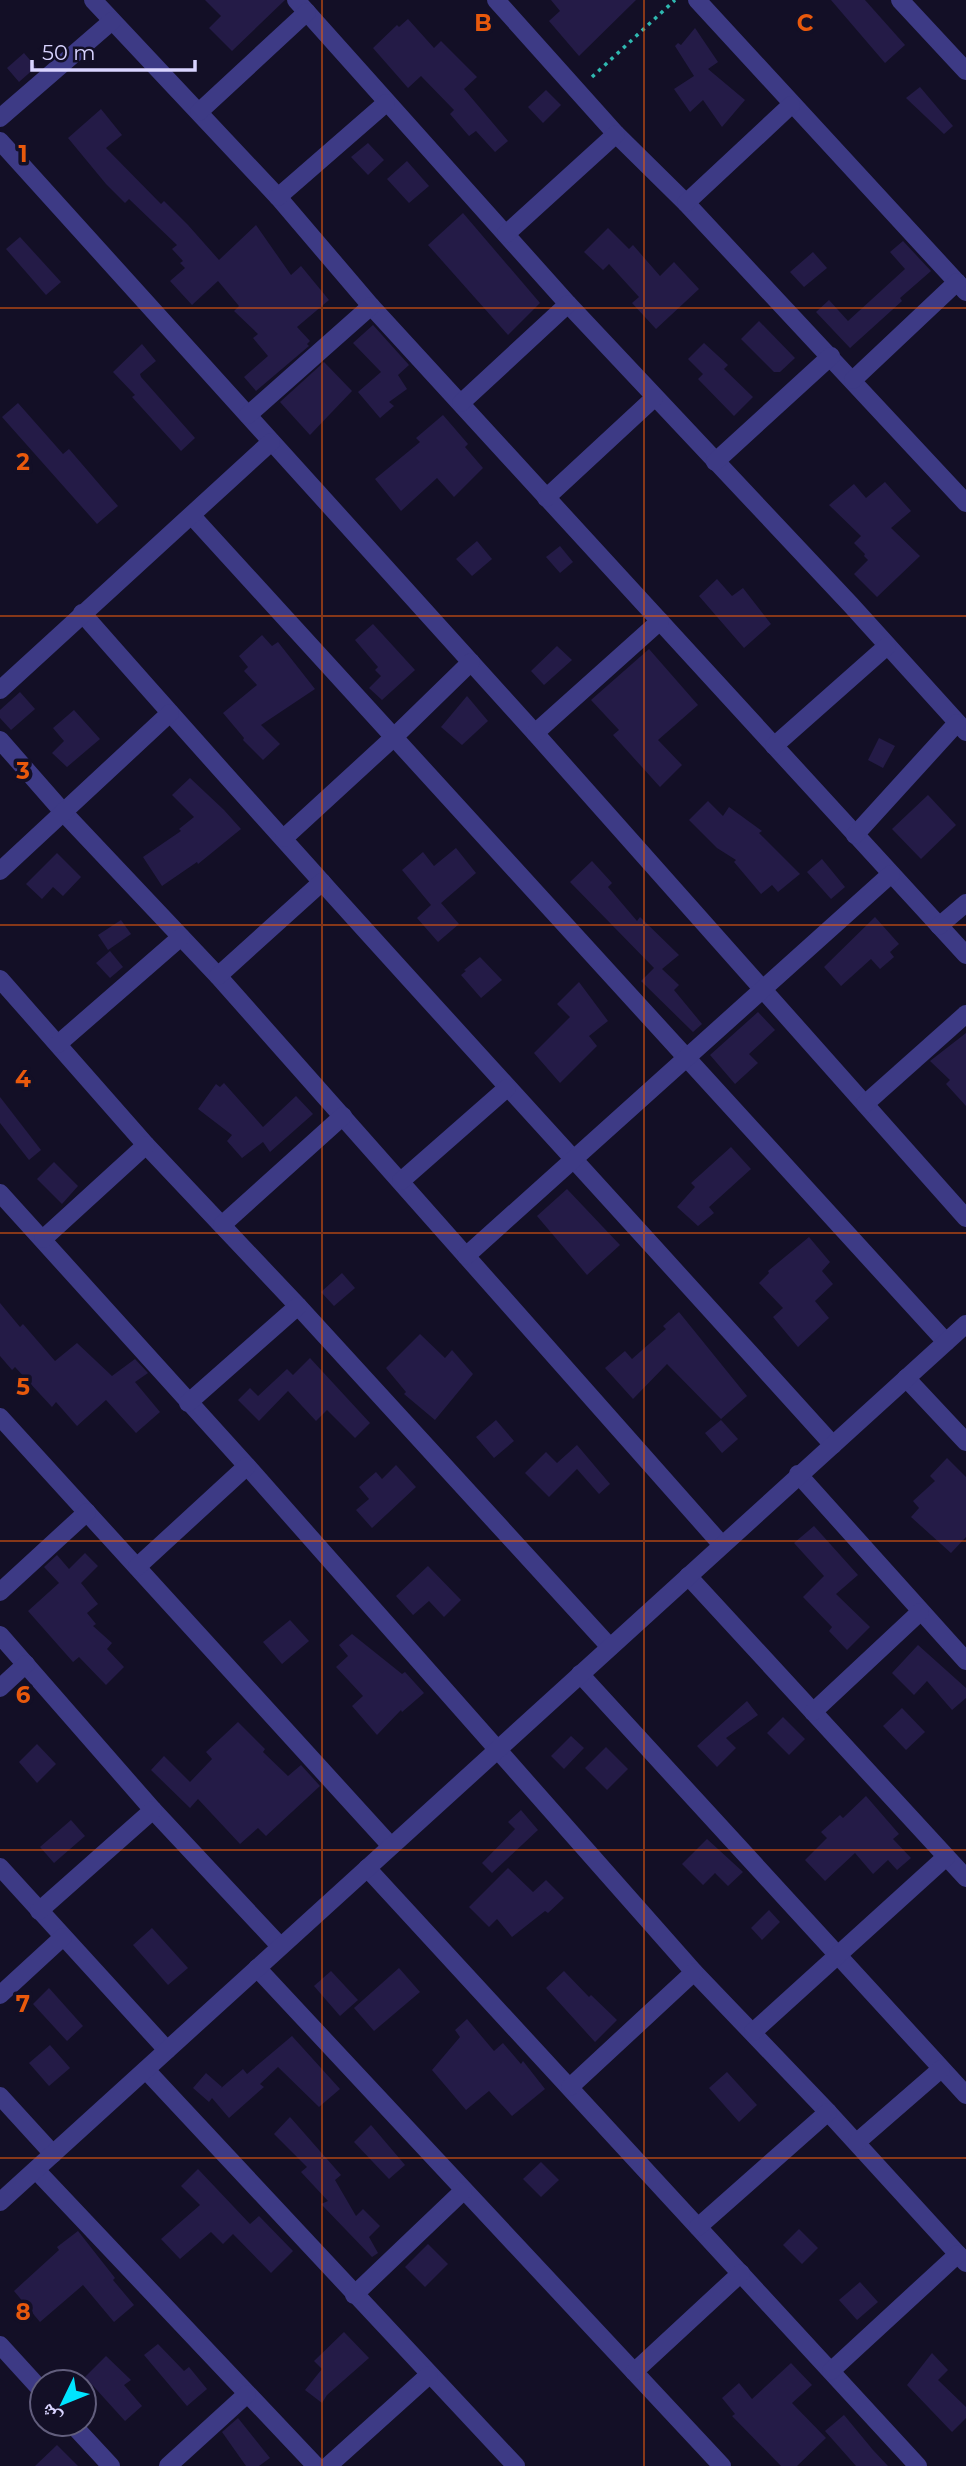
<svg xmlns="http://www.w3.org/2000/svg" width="966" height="2466" viewBox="0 0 966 2466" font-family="Montserrat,'Noto Naskh Arabic',sans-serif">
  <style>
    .building { fill: #241b47 }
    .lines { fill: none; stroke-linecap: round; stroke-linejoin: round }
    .path { stroke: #2fb8b0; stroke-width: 3.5; stroke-dasharray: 3.5 5; stroke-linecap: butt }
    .minor { stroke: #3d3a85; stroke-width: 18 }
    .grid { fill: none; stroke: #e8590c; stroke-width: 2; stroke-opacity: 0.55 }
    .grid-label { font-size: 23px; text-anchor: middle; font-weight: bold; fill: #e8590c; stroke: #130f26; stroke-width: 7; stroke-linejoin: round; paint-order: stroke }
  </style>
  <rect width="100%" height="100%" fill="#130f26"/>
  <g class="building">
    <polygon points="205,0 285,0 232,51 209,28 221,16"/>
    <polygon points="551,0 636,0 579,56 549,21 560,11"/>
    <polygon points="831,0 865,0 905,45 885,63"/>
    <polygon points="408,19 434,48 441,41 477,77 464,89 508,141 495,152 476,131 469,136 450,114 454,110 421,76 408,88 373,48 397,25 399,27"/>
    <polygon points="695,28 718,62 708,69 745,100 722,127 703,100 690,112 674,89 694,76 675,46 678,43 681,45"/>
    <polygon points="24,53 36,67 19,82 7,68"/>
    <polygon points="920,87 953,126 944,134 906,98"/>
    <polygon points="546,90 561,105 543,123 528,107"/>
    <polygon points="101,109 122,135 106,148 161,204 164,201 188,225 219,260 256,225 291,275 301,266 329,300 297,327 310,341 307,344 309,346 256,391 244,377 268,356 253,338 258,334 234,311 239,306 218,281 192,305 170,281 185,268 180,263 183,261 172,249 177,245 129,199 125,203 106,184 68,138"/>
    <polygon points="368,143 384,160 368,175 351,157"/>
    <polygon points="407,161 429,186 409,203 387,179"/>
    <polygon points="463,213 540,303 508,335 428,245"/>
    <polygon points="608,228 629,249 633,245 660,276 674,262 699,289 656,329 632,303 639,297 609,264 603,270 584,252"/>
    <polygon points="20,237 61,282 46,295 6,249"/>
    <polygon points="903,241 931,271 900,298 902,301 850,348 816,312 829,300 848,321 905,269 890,252"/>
    <polygon points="813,252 827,268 804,287 790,272"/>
    <polygon points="759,321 795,358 780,372 774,372 741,339"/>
    <polygon points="373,325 409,365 398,375 407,389 389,402 394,406 380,418 358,392 381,372 353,343"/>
    <polygon points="704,343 728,365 724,369 753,397 734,416 698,379 703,374 688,359"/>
    <polygon points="142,344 156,361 140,374 141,377 195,438 181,451 132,397 135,395 113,372"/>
    <polygon points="324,362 352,391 310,435 280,402"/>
    <polygon points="18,403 63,454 69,449 118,506 97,524 2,417"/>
    <polygon points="443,415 468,444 465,447 483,468 454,497 437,478 401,511 375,479 420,442 416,438"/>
    <polygon points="885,482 911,511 891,528 920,556 877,597 854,574 868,560 864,556 865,554 854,543 861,536 829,505 854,484 866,498"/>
    <polygon points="477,541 492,559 472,576 456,559"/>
    <polygon points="560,546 573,562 560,573 546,557"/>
    <polygon points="717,579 732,596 743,588 771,624 744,648 699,596"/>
    <polygon points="373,624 415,670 382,700 369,688 381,676 375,670 378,667 355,640"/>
    <polygon points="262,635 272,646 278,642 315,689 261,725 280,744 263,760 243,740 244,738 223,713 257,685 244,671 248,667 239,656"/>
    <polygon points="557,646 572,660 544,685 531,671"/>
    <polygon points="649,649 698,705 658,740 682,765 660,787 613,735 619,730 591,700"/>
    <polygon points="20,692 35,709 11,730 0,718 0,710"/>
    <polygon points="467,696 488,721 462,745 441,727"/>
    <polygon points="74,710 100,739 67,767 52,753 64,741 53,728"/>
    <polygon points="879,738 895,746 883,768 868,760"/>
    <polygon points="190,778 224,810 241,829 198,864 197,862 162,886 143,857 181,831 179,829 194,817 172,795"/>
    <polygon points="928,795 956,825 921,859 892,829"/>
    <polygon points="708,801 723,816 729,807 762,831 759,833 800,874 778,892 772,885 761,894 734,862 736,860 717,848 689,820"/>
    <polygon points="456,848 476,873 441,903 459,924 438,942 417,918 431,905 402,870 423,852 434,866"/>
    <polygon points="57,853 81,877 63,896 53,887 42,899 26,884"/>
    <polygon points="822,859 845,887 831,899 807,872"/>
    <polygon points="592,861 612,883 608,887 637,921 640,917 679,955 662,969 679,985 674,990 702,1024 693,1032 641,981 654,968 570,882"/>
    <polygon points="875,917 899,944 890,952 894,957 880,969 871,959 841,986 824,967"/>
    <polygon points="121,920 131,934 108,950 98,935"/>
    <polygon points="110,951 123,967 110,978 96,963"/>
    <polygon points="480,957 502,980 481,998 461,975 466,971 464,970"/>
    <polygon points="579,982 608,1021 589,1036 597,1046 560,1083 534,1053 570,1017 557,1004"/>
    <polygon points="758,1012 775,1030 749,1054 758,1063 735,1084 710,1055"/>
    <polygon points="966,1033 966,1106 946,1084 950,1080 930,1061"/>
    <polygon points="224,1083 263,1127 296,1096 313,1114 270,1152 263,1142 242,1158 227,1141 232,1135 198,1109 216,1084 220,1087"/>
    <polygon points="0,1097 41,1150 29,1160 0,1123"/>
    <polygon points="731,1147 751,1169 709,1207 714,1213 698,1226 677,1207 695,1187 691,1183"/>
    <polygon points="54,1162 78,1186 62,1204 37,1179"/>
    <polygon points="567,1189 620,1245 587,1275 537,1216"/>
    <polygon points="809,1237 830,1262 822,1271 833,1284 815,1301 829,1318 798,1347 773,1317 783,1308 759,1283 769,1273 768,1271"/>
    <polygon points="342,1273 355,1288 334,1306 321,1292"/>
    <polygon points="0,1303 20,1327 23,1324 55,1361 77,1343 112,1376 135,1359 148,1373 135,1382 160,1412 136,1433 106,1400 77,1426 56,1402 52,1407 15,1367 12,1370 0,1356"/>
    <polygon points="679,1312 747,1396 721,1419 667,1364 633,1399 605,1368 625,1351 632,1359 666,1329 663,1326"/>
    <polygon points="420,1334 445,1358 452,1350 473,1374 435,1420 404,1394 406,1392 386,1368"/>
    <polygon points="310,1358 370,1423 355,1438 327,1410 316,1421 288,1391 259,1421 238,1400 250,1388 258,1396 287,1369 293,1375"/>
    <polygon points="496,1420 514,1441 494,1458 476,1437"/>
    <polygon points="721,1420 738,1439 722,1453 705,1433"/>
    <polygon points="577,1445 610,1484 599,1494 577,1469 549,1497 525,1473 546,1452 557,1463"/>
    <polygon points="947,1458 966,1477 966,1537 951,1553 911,1517 919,1508 913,1501 935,1481 930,1476"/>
    <polygon points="396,1465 416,1487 372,1528 356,1510 369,1499 359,1487 376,1472 382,1479"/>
    <polygon points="814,1526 858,1575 836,1594 870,1627 847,1650 829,1631 832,1627 803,1597 824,1576 794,1543"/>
    <polygon points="85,1553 98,1566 81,1583 98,1604 87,1613 96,1624 93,1626 112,1643 107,1649 124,1667 106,1685 79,1657 73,1662 28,1611 59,1583 44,1567 57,1555 69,1569"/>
    <polygon points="428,1566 461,1600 444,1617 429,1601 413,1615 396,1596"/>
    <polygon points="290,1620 309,1641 282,1664 263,1642"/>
    <polygon points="352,1634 402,1674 405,1672 424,1693 402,1712 401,1710 377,1735 352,1706 363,1696 336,1667 348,1656 339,1645"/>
    <polygon points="918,1645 966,1688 966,1698 952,1710 927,1681 914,1695 892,1673"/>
    <polygon points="747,1701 758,1715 726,1738 736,1748 717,1767 697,1746"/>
    <polygon points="902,1708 925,1732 906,1750 883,1726"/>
    <polygon points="783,1717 805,1739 789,1755 767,1733"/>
    <polygon points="238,1722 265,1749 263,1752 288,1776 301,1765 320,1786 266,1836 258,1828 240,1844 198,1799 190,1808 151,1770 164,1756 190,1782 212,1759 206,1752"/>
    <polygon points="571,1736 584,1748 564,1769 551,1756"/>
    <polygon points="37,1744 56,1764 37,1783 19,1762"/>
    <polygon points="606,1747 628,1769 607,1790 585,1768"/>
    <polygon points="866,1796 899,1834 893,1839 911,1858 897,1870 888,1860 873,1874 855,1853 825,1881 805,1860 827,1838 821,1832 840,1815 843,1818"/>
    <polygon points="521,1810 538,1830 492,1873 482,1863 515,1829 508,1822"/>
    <polygon points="71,1820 85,1836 54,1863 40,1847"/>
    <polygon points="707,1839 743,1872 728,1886 715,1873 703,1885 682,1864"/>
    <polygon points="508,1868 533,1892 546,1880 564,1898 548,1913 545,1911 512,1937 497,1919 489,1927 469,1907"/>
    <polygon points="769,1910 780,1922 762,1940 751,1928"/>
    <polygon points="152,1928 188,1968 168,1985 133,1945"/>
    <polygon points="399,1968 420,1992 374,2031 354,2008"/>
    <polygon points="331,1971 358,2000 340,2016 314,1986"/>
    <polygon points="564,1971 589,1997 591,1995 617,2020 595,2042 546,1988"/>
    <polygon points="49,1988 83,2026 67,2041 33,2004"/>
    <polygon points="467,2019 494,2051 503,2043 521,2064 523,2061 545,2089 512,2116 489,2091 466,2110 432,2070 460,2037 455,2030"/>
    <polygon points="292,2036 340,2089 319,2107 278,2067 260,2084 264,2087 229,2118 212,2098 209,2102 193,2088 206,2073 222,2087 220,2089 243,2069 247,2074"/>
    <polygon points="50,2045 70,2068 49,2086 29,2063"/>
    <polygon points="727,2072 757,2105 739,2122 709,2088"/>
    <polygon points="290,2117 341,2175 335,2180 356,2216 363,2209 380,2226 369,2237 378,2253 372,2257 321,2204 328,2201 301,2172 307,2167 274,2134"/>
    <polygon points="371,2125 405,2165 389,2179 354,2142"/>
    <polygon points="541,2162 559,2180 541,2197 523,2179"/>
    <polygon points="198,2169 250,2224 259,2216 293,2251 271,2273 233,2234 223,2244 211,2232 180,2259 161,2239 200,2205 181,2186"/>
    <polygon points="799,2229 818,2248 802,2264 783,2245"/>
    <polygon points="78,2231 115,2278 113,2280 134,2305 114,2322 83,2285 40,2322 14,2291 59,2250 57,2247"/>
    <polygon points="428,2244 448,2264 425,2287 405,2267"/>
    <polygon points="860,2282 878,2302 857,2320 839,2300"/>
    <polygon points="344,2332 369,2358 327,2395 322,2403 305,2390 322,2369 314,2361"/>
    <polygon points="158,2344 184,2371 189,2367 207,2389 187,2406 144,2355"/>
    <polygon points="932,2353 948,2370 938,2380 966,2407 966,2418 952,2432 907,2385"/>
    <polygon points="106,2356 131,2380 124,2385 142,2406 125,2421 85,2377"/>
    <polygon points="791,2363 812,2385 792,2403 826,2438 797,2466 781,2466 732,2416 735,2414 722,2398 739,2383 752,2399"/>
    <polygon points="844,2415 873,2450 888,2466 856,2466 825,2431"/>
    <polygon points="238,2418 270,2458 259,2466 246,2466 222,2432"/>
    <polygon points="57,2445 78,2466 35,2466"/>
  </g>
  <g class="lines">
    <polyline class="path" points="592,77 675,0"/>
    <g class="minor">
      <polyline points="93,0 278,197 371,306 966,955"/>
      <polyline points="296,0 568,304 851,605 966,732"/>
      <polyline points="496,0 616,134 686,203 966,503"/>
      <polyline points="697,0 966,292"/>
      <polyline points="900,0 966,71"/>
      <polyline points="199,112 307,12"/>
      <polyline points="0,118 112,21"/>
      <polyline points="0,141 535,733 966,1218"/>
      <polyline points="278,197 386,103"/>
      <polyline points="686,203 791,105"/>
      <polyline points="506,234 616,134"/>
      <polyline points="853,380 957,282"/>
      <polyline points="461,403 568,304"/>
      <polyline points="248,415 371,306"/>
      <polyline points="715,462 831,356"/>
      <polyline points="546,498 654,398"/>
      <polyline points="192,516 946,1342"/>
      <path d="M82,613C329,894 583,1168 833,1445"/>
      <polyline points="0,690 271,442"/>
      <polyline points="535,733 660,621"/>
      <polyline points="0,740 64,813 218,976 722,1545"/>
      <polyline points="774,746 887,646"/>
      <polyline points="855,835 957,723"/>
      <polyline points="284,838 393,738 471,662"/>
      <polyline points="0,871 170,713"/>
      <polyline points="939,926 966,903"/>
      <polyline points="218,976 322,882"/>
      <polyline points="0,979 146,1145 298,1306 610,1647"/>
      <polyline points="58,1044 181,937"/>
      <polyline points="865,1104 966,1014"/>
      <polyline points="401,1181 507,1088"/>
      <polyline points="0,1193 247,1466 694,1972 828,2112 966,2263"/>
      <polyline points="222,1225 343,1116"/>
      <polyline points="43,1239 146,1145"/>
      <polyline points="466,1256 891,874"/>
      <polyline points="906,1378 966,1442"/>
      <polyline points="188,1403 298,1306"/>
      <polyline points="0,1417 391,1846"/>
      <polyline points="798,1474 966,1661"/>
      <polyline points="137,1567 247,1466"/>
      <polyline points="688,1576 966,1878"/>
      <polyline points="0,1592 87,1512"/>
      <polyline points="0,1635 153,1810 280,1946"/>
      <polyline points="580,1674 966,2095"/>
      <polyline points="0,1688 26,1664"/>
      <polyline points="813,1712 920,1612"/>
      <polyline points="0,1867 167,2050"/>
      <polyline points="367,1868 918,2466"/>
      <polyline points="39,1911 153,1810"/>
      <polyline points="257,1968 722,2466"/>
      <polyline points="0,1995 63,1937"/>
      <polyline points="753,2032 946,1857"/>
      <polyline points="146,2070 516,2466"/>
      <polyline points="570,2087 694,1972"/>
      <polyline points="0,2096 53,2154"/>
      <polyline points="857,2142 941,2069"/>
      <polyline points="36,2170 316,2466"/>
      <polyline points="0,2202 966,1324"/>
      <polyline points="698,2227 828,2112"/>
      <polyline points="354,2295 463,2191"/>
      <polyline points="0,2345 42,2391"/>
      <polyline points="831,2371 958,2254"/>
      <polyline points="634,2372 741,2273"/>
      <polyline points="72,2424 111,2466"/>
      <polyline points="168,2466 247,2394"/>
      <polyline points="328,2466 429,2375"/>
    </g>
  </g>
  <path class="grid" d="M322,0V2466M644,0V2466M0,308H966M0,616H966M0,925H966M0,1233H966M0,1541H966M0,1850H966M0,2158H966"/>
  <g class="grid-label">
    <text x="483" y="31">B</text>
    <text x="805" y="31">C</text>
    <text x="23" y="162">1</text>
    <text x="23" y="470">2</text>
    <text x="23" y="779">3</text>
    <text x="23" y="1087">4</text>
    <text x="23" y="1395">5</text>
    <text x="23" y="1703">6</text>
    <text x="23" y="2012">7</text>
    <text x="23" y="2320">8</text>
  </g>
  <g transform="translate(63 2403) rotate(227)"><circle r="33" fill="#130f26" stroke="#625e7d" stroke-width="2"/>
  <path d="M0-5L12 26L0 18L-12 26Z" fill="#00e5ff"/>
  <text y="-10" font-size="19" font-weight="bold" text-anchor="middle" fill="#d9d4ff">ش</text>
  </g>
  <path d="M32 60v10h163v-10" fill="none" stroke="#d9d4ff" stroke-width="3.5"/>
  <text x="42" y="60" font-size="21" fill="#d9d4ff" stroke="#130f26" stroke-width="5" paint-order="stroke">50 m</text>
</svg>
